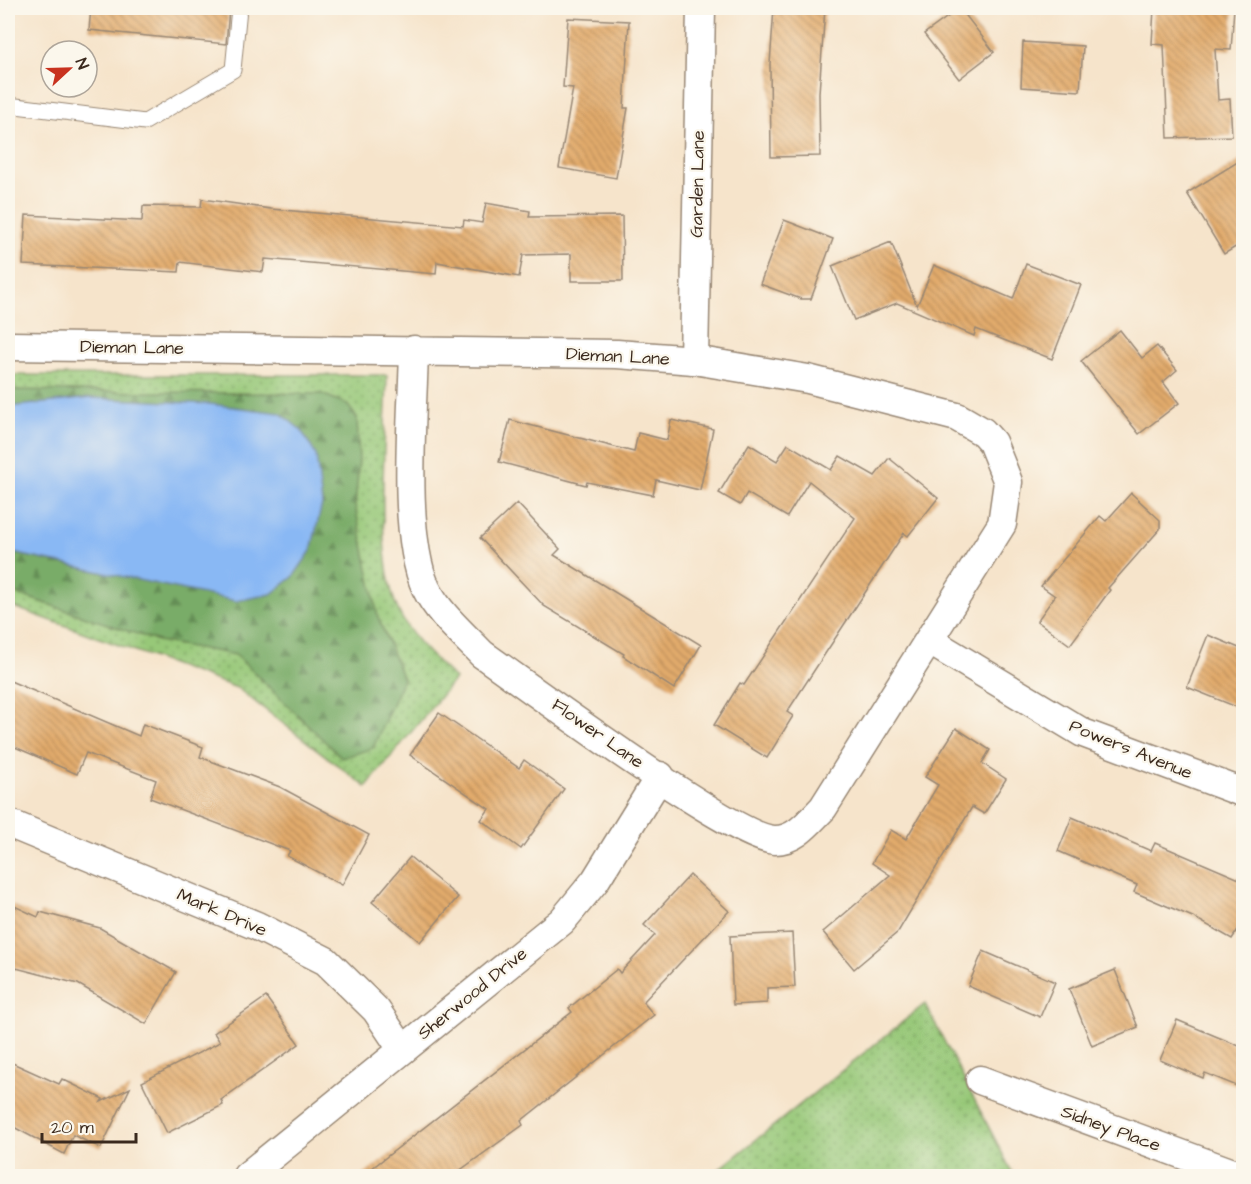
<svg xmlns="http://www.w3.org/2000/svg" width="1251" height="1184" viewBox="0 0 1251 1184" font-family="'Architects Daughter',sans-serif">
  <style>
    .green { fill: url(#green-dots); stroke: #69794b; stroke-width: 1.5 }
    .forest { fill: url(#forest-firs); stroke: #5a6b43; stroke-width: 1.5 }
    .water { fill: #89b8f4; stroke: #627189; stroke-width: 1.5 }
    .building { fill: url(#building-back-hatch) }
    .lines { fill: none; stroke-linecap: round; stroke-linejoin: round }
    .service-casing { stroke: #988774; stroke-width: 17 }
    .minor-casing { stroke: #988774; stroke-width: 31 }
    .service { stroke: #fff; stroke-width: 15 }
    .minor { stroke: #fff; stroke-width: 28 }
    .labels { text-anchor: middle; stroke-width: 4.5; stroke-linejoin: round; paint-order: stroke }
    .street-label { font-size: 18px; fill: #3b2a1e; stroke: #fbf7ec }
  </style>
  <defs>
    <pattern id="green-dots" width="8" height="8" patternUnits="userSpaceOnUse" patternTransform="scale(1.5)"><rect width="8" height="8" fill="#97c878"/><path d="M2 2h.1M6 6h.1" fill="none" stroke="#7ca362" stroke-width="1.8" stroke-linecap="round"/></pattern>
    <pattern id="forest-firs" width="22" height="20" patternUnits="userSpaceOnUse" patternTransform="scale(1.5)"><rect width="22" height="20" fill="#79ac68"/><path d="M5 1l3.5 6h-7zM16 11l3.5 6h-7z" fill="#648c55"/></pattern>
    <pattern id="building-back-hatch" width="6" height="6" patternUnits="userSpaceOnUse" patternTransform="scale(1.5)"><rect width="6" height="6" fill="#e2ab6c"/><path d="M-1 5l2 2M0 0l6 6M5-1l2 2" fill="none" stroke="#b88b58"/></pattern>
  </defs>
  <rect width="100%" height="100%" fill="#fbf7ec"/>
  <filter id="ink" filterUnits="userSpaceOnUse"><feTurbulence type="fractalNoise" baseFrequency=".0167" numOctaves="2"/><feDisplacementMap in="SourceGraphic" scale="12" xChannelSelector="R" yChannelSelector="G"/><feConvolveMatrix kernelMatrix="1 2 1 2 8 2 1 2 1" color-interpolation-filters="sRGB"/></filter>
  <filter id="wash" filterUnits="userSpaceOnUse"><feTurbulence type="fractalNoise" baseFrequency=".008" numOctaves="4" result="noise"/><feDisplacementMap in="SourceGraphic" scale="24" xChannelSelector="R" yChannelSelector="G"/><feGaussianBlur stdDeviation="1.35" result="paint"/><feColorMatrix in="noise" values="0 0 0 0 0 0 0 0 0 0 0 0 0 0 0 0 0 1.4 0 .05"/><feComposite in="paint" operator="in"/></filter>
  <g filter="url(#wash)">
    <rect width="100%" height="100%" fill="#f6e4cb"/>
    <g class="green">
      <path d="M8,375H387C386,437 373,558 399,612C411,638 435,659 455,679L366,787L237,688L8,605Z"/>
      <polygon points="925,1004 1014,1176 711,1176"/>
    </g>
    <polygon class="forest" points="8,390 322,394 347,404 357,418 359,460 355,506 378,617 403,679 373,748 342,758 236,655 158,641 8,591 8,552 106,573 91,398 8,407"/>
    <polygon class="water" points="91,398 210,404 280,413 301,430 316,455 322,504 311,551 293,577 271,594 236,601 8,552 8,407"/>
    <g id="blocks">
      <g class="building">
        <polygon points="91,8 229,8 226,44 89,30"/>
        <polygon points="774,8 825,8 819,93 820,156 771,157 770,64"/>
        <polygon points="960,8 994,52 959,79 924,34"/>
        <polygon points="1154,8 1234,8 1231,50 1215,49 1218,100 1230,99 1232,136 1168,138 1164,45 1152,44"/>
        <polygon points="568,18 629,21 624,108 628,108 616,178 559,168 573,88 563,87"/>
        <polygon points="1023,42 1083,46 1080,91 1021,87"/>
        <polygon points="1244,158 1244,242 1224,254 1187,193"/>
        <polygon points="202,199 271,209 463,226 464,220 482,223 486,203 530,211 529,217 622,216 623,281 571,281 571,254 523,255 519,277 437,262 436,274 265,259 263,272 180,262 179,272 23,265 26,215 142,221 143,206 201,207"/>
        <polygon points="784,220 833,239 811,299 801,299 760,284"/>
        <polygon points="891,242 917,306 934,265 1013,299 1026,264 1081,285 1052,359 976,329 974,336 897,303 854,320 832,266"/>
        <polygon points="1120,330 1142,358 1157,346 1177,370 1163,382 1179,403 1139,434 1081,361"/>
        <polygon points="510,420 634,452 638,433 667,440 671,420 713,429 700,490 656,480 653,495 587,482 586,485 499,462"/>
        <polygon points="749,444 777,461 788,444 831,470 840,456 875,476 889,458 938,498 908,536 904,533 836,637 787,712 793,716 767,758 714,725 740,683 744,685 855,518 809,481 787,517 747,493 740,505 719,493"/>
        <polygon points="1131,493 1160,520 1160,529 1108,588 1110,590 1070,645 1037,621 1055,596 1041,586 1100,516 1106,521"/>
        <polygon points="517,503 560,549 554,555 701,645 674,689 623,656 624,654 544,606 480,538"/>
        <polygon points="1208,635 1244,650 1244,710 1187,687"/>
        <polygon points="8,680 139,736 143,724 203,747 200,757 280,787 369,835 342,885 287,856 290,851 150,798 156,780 86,753 77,774 8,744"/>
        <polygon points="439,713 519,768 524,760 564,789 521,849 481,820 489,809 410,755"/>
        <polygon points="956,728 990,750 982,763 1006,779 984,814 972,807 898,932 854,969 823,932 890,875 872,863 891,830 906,839 938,785 925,777"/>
        <polygon points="1072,817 1151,851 1155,843 1244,881 1244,920 1232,939 1195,918 1134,892 1137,885 1058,851"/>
        <polygon points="410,857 458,897 420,942 372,902"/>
        <polygon points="690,875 729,911 643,1002 654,1015 521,1121 523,1125 452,1176 362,1176 572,1012 569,1008 617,969 620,973 655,935 644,925"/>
        <polygon points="8,903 38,917 40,912 100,928 176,972 146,1024 78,984 8,966"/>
        <polygon points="792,933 795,987 767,988 767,1003 733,1005 730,936"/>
        <polygon points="983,951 1055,982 1040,1017 968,986"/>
        <polygon points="1115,970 1138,1027 1092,1046 1069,989"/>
        <polygon points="266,997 299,1044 221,1100 223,1105 167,1133 142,1082 220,1042 214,1033"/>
        <polygon points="1177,1020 1244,1048 1244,1089 1205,1073 1203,1078 1160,1060"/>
        <polygon points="8,1061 59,1084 62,1079 103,1099 101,1102 130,1088 101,1148 73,1135 64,1154 8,1124"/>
      </g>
    </g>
  </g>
  <g filter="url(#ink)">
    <use href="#blocks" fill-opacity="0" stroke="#988774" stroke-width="1.5"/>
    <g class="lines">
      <defs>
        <polyline id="service" points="8,105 145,122 233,70 239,8"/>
        <g id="minor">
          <path d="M8,346L617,354L694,360L808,379L957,417L983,432L992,442L1008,482L1002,524L823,808C809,822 796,840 775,840C735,840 528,686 482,654C463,634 438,613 426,588C401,533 413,412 414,350"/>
          <polyline points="694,360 701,8"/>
          <polyline points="930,641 1083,733 1244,793"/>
          <polyline points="8,823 257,926 326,961 376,1010 402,1049"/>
          <polyline points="980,1080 1241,1176"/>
          <polyline points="247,1176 562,921 595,881 660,776"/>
        </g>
      </defs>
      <use href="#service" class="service-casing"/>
      <use href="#minor" class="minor-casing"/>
      <use href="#service" class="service"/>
      <use href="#minor" class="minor"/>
    </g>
  </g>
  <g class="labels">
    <g class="street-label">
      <text transform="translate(697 184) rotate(-89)" y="6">Garden Lane</text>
      <text transform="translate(132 347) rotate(1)" y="6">Dieman Lane</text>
      <text transform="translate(618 356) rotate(3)" y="6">Dieman Lane</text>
      <text transform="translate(598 733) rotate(35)" y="6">Flower Lane</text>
      <text transform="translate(1131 749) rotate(22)" y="6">Powers Avenue</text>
      <text transform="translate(222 912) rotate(23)" y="6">Mark Drive</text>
      <text transform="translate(472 993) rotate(-39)" y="6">Sherwood Drive</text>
      <text transform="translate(1111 1128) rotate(20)" y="6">Sidney Place</text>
    </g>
  </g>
  <rect width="1251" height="1184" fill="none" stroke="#fbf7ec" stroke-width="30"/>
  <g transform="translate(69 69) rotate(68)"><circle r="28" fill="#fbf7ec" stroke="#aea59a" stroke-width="1.5"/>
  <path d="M0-4.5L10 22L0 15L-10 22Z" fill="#c8321e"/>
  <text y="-9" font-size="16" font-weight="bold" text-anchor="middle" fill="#3b2a1e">N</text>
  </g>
  <path d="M42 1133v9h94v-9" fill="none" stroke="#3b2a1e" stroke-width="3"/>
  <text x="51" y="1133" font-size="18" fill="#3b2a1e" stroke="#fbf7ec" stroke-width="4.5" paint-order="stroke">20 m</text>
</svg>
